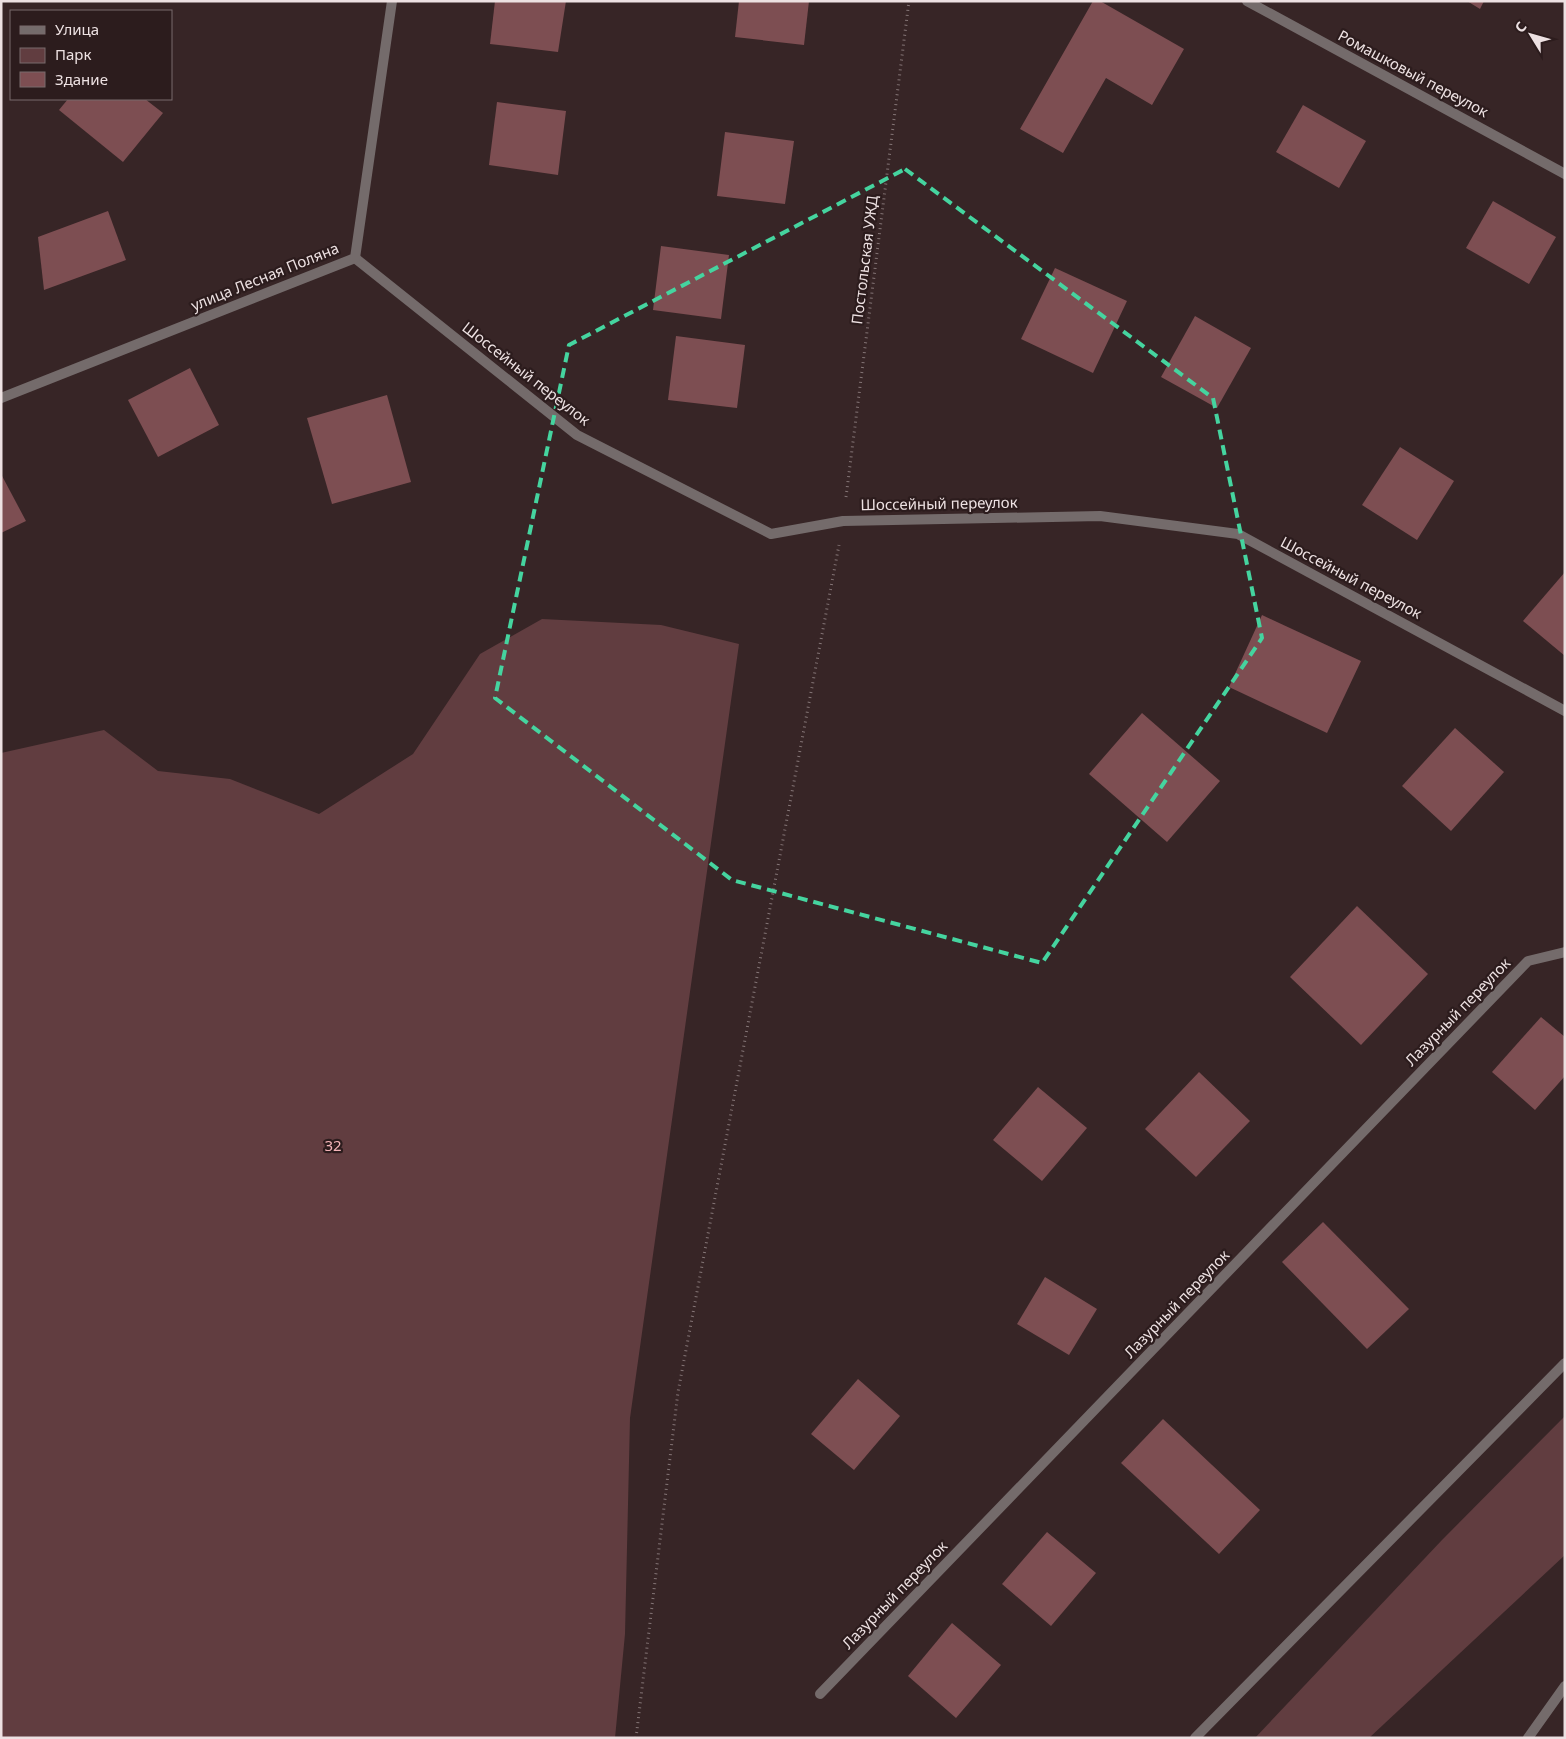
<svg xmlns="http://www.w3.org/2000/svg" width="1566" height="1739" viewBox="0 0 1566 1739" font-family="'Noto Sans',sans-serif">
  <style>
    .green { fill: #613d40 }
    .building { fill: #7d4e52 }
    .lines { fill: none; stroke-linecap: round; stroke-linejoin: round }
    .path { stroke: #847576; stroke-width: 3; stroke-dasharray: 1 4; stroke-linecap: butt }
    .minor { stroke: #746b6b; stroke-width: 10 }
    .marked { fill: none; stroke: #45d49f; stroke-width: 4; stroke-dasharray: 10 6; stroke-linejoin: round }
    .labels { text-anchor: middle; stroke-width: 4.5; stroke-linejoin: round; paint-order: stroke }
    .street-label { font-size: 15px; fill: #ede1e2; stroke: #2c1c1d }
    .park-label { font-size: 15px; fill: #f5b5b9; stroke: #2c1c1d }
  </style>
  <rect width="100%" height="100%" fill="#372526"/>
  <g class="green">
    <polygon points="542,619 661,625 739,644 630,1418 625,1634 615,1738 1,1738 1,753 104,730 158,771 230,779 319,814 413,754 480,654"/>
    <polygon points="1565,1416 1565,1555 1369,1738 1255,1738 1442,1540"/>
  </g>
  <g class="building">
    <polygon points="495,1 566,1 558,52 490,44"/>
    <polygon points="739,1 809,1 804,45 735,37"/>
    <polygon points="1093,1 1100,1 1184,49 1152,105 1106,78 1063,153 1020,129"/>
    <polygon points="1467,1 1484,1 1480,9"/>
    <polygon points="68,99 145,99 163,113 123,162 59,110"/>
    <polygon points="497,102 566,111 558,175 489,165"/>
    <polygon points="1303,105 1366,141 1339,188 1276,152"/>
    <polygon points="725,132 794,141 785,204 717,196"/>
    <polygon points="1493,201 1556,237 1529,284 1466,248"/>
    <polygon points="108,211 126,260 44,290 38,237"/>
    <polygon points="661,246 729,255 721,319 653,310"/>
    <polygon points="1055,268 1127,301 1093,373 1021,339"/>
    <polygon points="1195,316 1251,348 1217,408 1161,377"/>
    <polygon points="676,336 745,345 737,408 668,400"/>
    <polygon points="190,368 219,425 158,457 128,400"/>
    <polygon points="387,395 411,482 332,504 307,418"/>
    <polygon points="1400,447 1454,481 1417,540 1362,505"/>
    <polygon points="1,474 26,521 1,533"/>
    <polygon points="1565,572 1565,656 1523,621"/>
    <polygon points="1262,615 1361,661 1327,733 1229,687"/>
    <polygon points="1142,713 1220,781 1167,842 1089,774"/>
    <polygon points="1455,728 1504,772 1451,831 1402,786"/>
    <polygon points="1357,906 1428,974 1361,1045 1290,977"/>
    <polygon points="1541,1017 1565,1037 1565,1076 1535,1110 1492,1072"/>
    <polygon points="1199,1072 1250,1121 1196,1177 1145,1129"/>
    <polygon points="1038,1087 1087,1128 1042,1181 993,1140"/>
    <polygon points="1323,1222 1409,1309 1367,1349 1282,1262"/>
    <polygon points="1045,1277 1097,1309 1069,1355 1017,1324"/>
    <polygon points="858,1379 900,1416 854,1470 811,1434"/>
    <polygon points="1163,1419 1260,1510 1219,1554 1121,1463"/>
    <polygon points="1047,1532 1096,1573 1051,1626 1002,1584"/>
    <polygon points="952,1623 1001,1665 956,1718 908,1676"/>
  </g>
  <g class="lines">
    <g class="path">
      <polyline points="846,497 909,1"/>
      <polyline points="636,1738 678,1392 839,545"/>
    </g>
    <g class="minor">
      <polyline points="1247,1 1565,174"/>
      <polyline points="355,258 577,435 771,534 843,521 1100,516 1238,534 1565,711"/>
      <polyline points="1,398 355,258 392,1"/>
      <polyline points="820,1694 1528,961 1565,952"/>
      <polyline points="1195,1738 1565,1363"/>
      <polyline points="1528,1738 1565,1686"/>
    </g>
  </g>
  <path class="marked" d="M905,169L1213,398L1262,638L1042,963L732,880L495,698L569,345Z"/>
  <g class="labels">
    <g class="street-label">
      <text transform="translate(1413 74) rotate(28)" y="5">Ромашковый переулок</text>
      <text transform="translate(865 260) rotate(-83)" y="5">Постольская УЖД</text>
      <text transform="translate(265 277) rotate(-22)" y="5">улица Лесная Поляна</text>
      <text transform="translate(526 374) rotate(38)" y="5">Шоссейный переулок</text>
      <text transform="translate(939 504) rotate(-1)" y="5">Шоссейный переулок</text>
      <text transform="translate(1351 578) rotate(28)" y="5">Шоссейный переулок</text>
      <text transform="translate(1458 1012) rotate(-46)" y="5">Лазурный переулок</text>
      <text transform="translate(1177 1304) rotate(-46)" y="5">Лазурный переулок</text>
      <text transform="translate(895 1595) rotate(-46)" y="5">Лазурный переулок</text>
    </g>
    <g class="park-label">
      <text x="333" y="1151">32</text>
    </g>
  </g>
  <rect width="1566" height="1739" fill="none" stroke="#ede1e2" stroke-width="5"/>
  <rect x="10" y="10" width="162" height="90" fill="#2c1c1d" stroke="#796b6c"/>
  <rect x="20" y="26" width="25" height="8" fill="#746b6b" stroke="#796b6c"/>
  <text x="55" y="35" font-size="15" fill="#ede1e2">Улица</text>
  <rect x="20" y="48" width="25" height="15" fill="#613d40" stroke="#796b6c"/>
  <text x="55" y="60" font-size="15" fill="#ede1e2">Парк</text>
  <rect x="20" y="72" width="25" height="15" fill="#7d4e52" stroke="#796b6c"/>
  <text x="55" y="85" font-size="15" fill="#ede1e2">Здание</text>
  <g transform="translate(1531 35) rotate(307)" stroke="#2c1c1d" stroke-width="4" paint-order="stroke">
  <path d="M0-4L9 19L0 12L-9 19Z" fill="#ede1e2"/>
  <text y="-8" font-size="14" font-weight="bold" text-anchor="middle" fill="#ede1e2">С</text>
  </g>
</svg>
